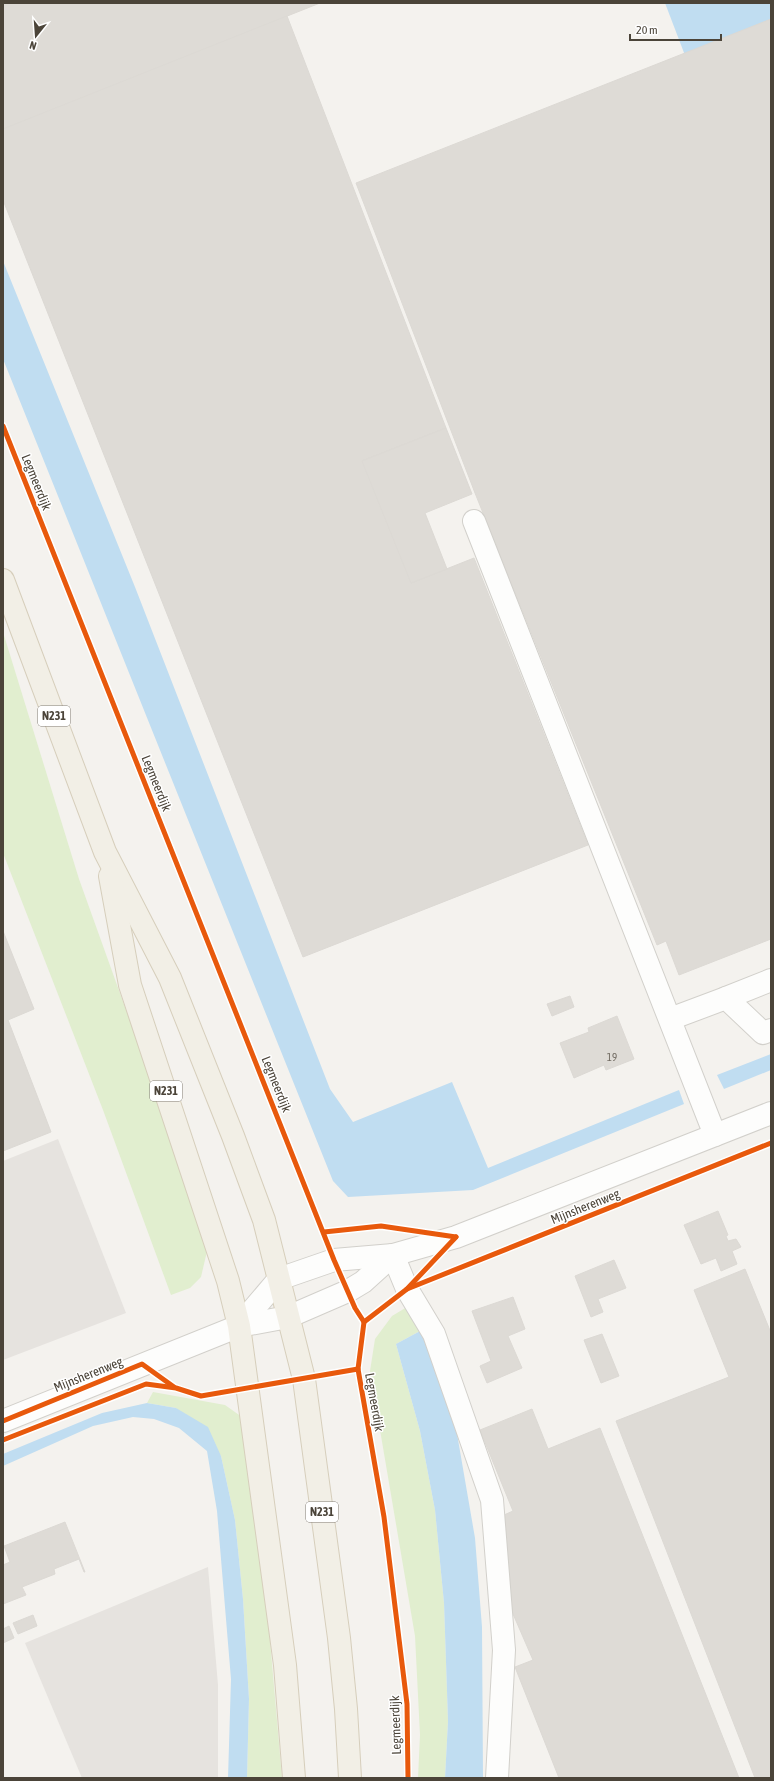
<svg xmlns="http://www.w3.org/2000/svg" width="774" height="1781" viewBox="0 0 774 1781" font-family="'Asap Condensed',sans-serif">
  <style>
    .green { fill: #e1eecf }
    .parking { fill: #e6e3df }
    .water { fill: #c0ddf1 }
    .building { fill: #dedbd6; stroke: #dcd9d4 }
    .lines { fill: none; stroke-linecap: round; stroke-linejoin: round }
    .minor-casing { stroke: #d2d0cb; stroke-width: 24 }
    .major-casing { stroke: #d6cebb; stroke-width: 24 }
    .minor { stroke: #fdfdfc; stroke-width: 22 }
    .major { stroke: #f2efe6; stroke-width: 22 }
    .cycleway-casing { stroke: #fff; stroke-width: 8 }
    .cycleway { stroke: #e8590c; stroke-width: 5 }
    .labels { text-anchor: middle; stroke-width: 3; stroke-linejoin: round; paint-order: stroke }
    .number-label { font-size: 11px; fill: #706a61 }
    .shield { fill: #fff; stroke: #817c74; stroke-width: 1 }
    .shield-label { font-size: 12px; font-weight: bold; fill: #4b4439 }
    .street-label { font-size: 13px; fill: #4b4439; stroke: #fff }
  </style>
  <rect width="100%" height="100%" fill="#f4f2ee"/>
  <g class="green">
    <polygon points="3,632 79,879 159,1102 208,1247 201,1277 190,1288 171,1295 103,1110 3,853"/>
    <polygon points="412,1304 422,1330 396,1344 420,1431 435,1510 444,1603 448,1721 445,1778 418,1778 420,1735 415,1636 370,1371 375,1339 392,1316"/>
    <polygon points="153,1392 225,1405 242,1417 265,1583 282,1778 247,1778 249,1699 243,1599 235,1520 221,1456 176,1408 147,1403"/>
  </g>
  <g class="parking">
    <polygon points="58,1139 126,1313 3,1360 3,1161"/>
    <polygon points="208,1567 218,1685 218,1778 82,1778 25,1643"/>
  </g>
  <g class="water">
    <polygon points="665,3 771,3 771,87 707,113"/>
    <polygon points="3,261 135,587 330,1089 353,1122 452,1082 488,1168 679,1090 684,1104 473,1190 348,1197 333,1181 3,359"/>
    <polygon points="771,1054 771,1070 724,1089 717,1075"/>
    <polygon points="422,1330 456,1428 475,1538 482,1627 483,1778 445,1778 448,1721 444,1603 435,1510 420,1431 396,1344"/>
    <polygon points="147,1403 176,1408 208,1427 221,1456 235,1520 243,1599 249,1699 247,1778 228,1778 231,1679 217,1511 207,1451 179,1428 154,1419 133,1417 93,1426 3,1466 3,1454 102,1413"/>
  </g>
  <g class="building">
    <polygon points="3,3 320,3 3,129"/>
    <polygon points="287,16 446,428 362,461 411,583 474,558 588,845 303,957 3,200 3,129"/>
    <polygon points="771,19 771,939 679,975 666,941 657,945 475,493 356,183"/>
    <polygon points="446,428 472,494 425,513 447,569 411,583 362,461"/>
    <polygon points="3,931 34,1009 8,1020 51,1132 3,1151"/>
    <polygon points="570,996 574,1007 552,1016 547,1004"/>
    <polygon points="617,1016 634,1059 606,1070 604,1065 574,1078 560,1043 589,1032 588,1028"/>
    <polygon points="718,1211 728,1235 726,1236 728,1241 736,1239 741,1247 732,1251 737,1264 721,1271 716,1258 701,1264 684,1225"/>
    <polygon points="614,1260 626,1288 598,1299 603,1312 591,1317 575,1276"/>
    <polygon points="745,1269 771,1333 771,1778 755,1778 616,1421 729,1377 694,1290"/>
    <polygon points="513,1297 525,1329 508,1336 522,1368 487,1383 480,1366 491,1361 472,1311"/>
    <polygon points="602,1334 619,1376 601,1383 584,1340"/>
    <polygon points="532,1409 548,1449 600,1428 739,1778 559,1778 515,1667 533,1660 510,1607 504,1515 513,1511 480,1430"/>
    <polygon points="65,1522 85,1572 84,1572 79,1559 54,1569 55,1574 22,1587 26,1595 3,1604 3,1565 10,1562 4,1546"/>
    <polygon points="33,1615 37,1626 18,1634 13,1623"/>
    <polygon points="9,1626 14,1638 3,1643 3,1629"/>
  </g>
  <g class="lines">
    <defs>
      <g id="minor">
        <polyline points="474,521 715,1135"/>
        <polyline points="726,998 771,980"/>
        <polyline points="670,1019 726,998 763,1033 771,1030"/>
        <polyline points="393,1255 407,1289 434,1334 492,1500 504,1650 497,1778"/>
        <polyline points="239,1326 279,1279 334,1260 393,1255 456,1237 771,1113"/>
        <polyline points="3,1421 239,1326 288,1317 348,1291 363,1282 393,1255"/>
      </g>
      <g id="major">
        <polyline points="3,580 105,852 170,978 233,1136 264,1220 304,1379 339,1638 346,1709 350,1778"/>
        <polyline points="110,876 130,985 228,1281 239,1326 285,1665 294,1778"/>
      </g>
    </defs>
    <use href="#minor" class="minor-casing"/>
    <use href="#major" class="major-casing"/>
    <use href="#minor" class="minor"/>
    <use href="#major" class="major"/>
    <defs>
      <g id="cycleway">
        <polyline points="3,426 334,1260 355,1308 364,1322 358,1369 384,1517 407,1704 408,1778"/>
        <polyline points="324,1232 381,1226 456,1237"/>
        <polyline points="407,1289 771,1143"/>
        <polyline points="364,1322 407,1289 456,1237"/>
        <polyline points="3,1421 142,1364 174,1387"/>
        <polyline points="3,1440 146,1384 176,1388 201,1396 358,1369"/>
      </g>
    </defs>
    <use href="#cycleway" class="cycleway-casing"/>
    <use href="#cycleway" class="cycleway"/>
  </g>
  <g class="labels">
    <g class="number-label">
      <text x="612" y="1061">19</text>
    </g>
    <g class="shield">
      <rect x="38" y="706" width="32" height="20" rx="3"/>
      <rect x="150" y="1081" width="32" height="20" rx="3"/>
      <rect x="306" y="1502" width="32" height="20" rx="3"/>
    </g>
    <g class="shield-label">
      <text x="54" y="720">N231</text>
      <text x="166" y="1095">N231</text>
      <text x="322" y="1516">N231</text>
    </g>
    <g class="street-label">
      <text transform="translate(37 482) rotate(68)" y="5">Legmeerdijk</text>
      <text transform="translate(157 783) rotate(68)" y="5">Legmeerdijk</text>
      <text transform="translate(277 1084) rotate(68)" y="5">Legmeerdijk</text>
      <text transform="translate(585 1206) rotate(-22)" y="5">Mijnsherenweg</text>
      <text transform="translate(88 1374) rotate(-22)" y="5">Mijnsherenweg</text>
      <text transform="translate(375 1402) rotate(80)" y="5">Legmeerdijk</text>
      <text transform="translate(395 1725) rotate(-92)" y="5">Legmeerdijk</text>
    </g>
  </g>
  <rect width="774" height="1781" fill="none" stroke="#4b4439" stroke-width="8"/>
  <g transform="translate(36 36) rotate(197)" stroke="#ffffff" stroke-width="3" paint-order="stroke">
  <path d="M0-3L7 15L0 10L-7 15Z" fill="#4b4439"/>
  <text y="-6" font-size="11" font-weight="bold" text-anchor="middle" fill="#4b4439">N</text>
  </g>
  <path d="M630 34v6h91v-6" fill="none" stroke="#4b4439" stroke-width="2"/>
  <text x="636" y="34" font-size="12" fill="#4b4439" stroke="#ffffff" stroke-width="3" paint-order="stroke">20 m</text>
</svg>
